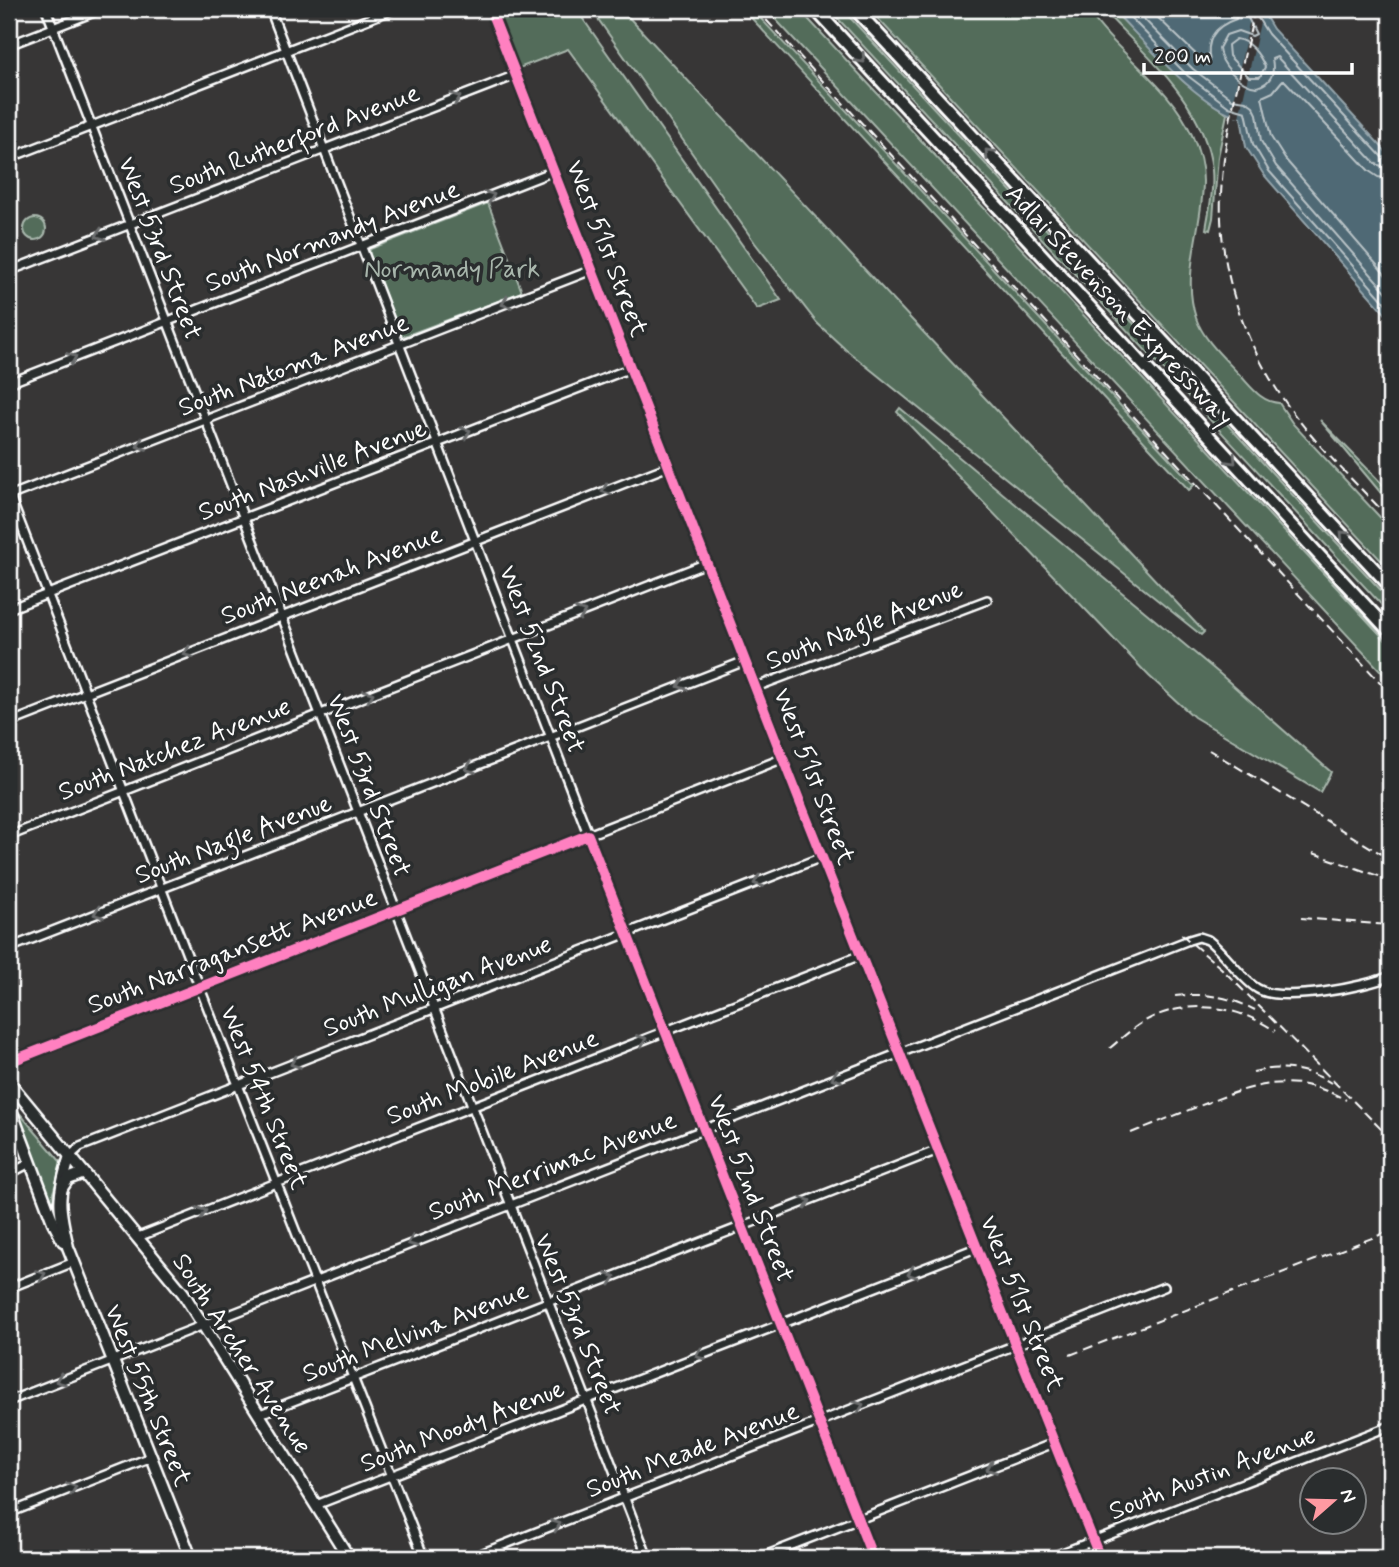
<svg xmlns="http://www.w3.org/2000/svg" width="1399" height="1567" viewBox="0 0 1399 1567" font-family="Mynerve,sans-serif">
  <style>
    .green { fill: #526c5a; stroke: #a8b6ac; stroke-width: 2 }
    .water { fill: #4f6974; stroke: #95a5ac; stroke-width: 2 }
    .pier { fill: #373636 }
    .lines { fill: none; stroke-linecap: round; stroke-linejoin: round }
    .shore { stroke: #b9c3c7; stroke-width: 2 }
    .minor-casing { stroke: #fff; stroke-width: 12 }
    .major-casing { stroke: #fff; stroke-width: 15 }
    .highway-casing { stroke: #fff; stroke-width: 16 }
    .minor { stroke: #2a2d2e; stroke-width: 7 }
    .major { stroke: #2a2d2e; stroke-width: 10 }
    .highway { stroke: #2a2d2e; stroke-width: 10 }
    .rail { stroke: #fff; stroke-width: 2; stroke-dasharray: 10 5; stroke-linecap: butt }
    .cycleway-casing { stroke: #2a2d2e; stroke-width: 15 }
    .cycleway { stroke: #ff80c0; stroke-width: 10 }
    .oneway { stroke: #6a6c6d }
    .labels { text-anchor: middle; stroke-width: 7; stroke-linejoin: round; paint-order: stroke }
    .street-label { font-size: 26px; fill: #fff; stroke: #2a2d2e }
    .park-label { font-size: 26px; fill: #a8b6ac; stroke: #2a2d2e }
  </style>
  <rect width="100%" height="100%" fill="#373636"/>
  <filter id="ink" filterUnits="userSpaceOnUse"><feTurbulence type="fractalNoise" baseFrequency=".0143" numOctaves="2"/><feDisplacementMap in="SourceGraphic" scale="14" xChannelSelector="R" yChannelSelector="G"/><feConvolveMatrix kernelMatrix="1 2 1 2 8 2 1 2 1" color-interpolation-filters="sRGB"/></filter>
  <g filter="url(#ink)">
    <g class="green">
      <polygon points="493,9 576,9 781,300 757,309 568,49 519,68 513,57"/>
      <polygon points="591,9 621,9 1204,632 1201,635 845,349 817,323 755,243"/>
      <polygon points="743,9 752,9 1194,485 1189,490"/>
      <polygon points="766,9 799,9 1390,645 1390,681"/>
      <polygon points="829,9 842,9 1390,600 1390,614"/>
      <path d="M869,9H1087C1117,55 1169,83 1192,135C1198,148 1203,166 1203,181C1203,227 1181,273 1196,318C1203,339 1223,357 1238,373C1250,385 1260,402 1279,403L1293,424L1390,528V570Z"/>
      <path d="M1102,9H1112L1183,81L1227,114L1218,157L1213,218L1210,230L1206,229C1209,210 1214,190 1212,170C1205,103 1145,55 1102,9Z"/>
      <polygon points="488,203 522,292 402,337 369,255 370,249"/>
      <circle cx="35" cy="229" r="11"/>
      <polygon points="900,408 1220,674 1331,772 1320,792 1194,717 1149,676 897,412"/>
      <polygon points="1320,420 1390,492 1390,504"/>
      <polygon points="16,1109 60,1161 61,1166 53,1193 56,1218 25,1141"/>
    </g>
    <path class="water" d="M1112,9H1261L1273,29L1390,156V319L1264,175L1246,147L1241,117C1199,108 1143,40 1112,9Z"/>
    <polygon class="pier" points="1252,9 1263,9 1239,117 1230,115"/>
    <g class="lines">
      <g class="shore">
        <polyline points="1122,9 1188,76 1229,107 1246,112 1253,144 1269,171 1390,308"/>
        <polyline points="1134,9 1193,69 1232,99 1246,101 1253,106 1257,114 1261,141 1276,166 1390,296"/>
        <path d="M1149,9L1207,65L1210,62C1205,40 1215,26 1236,19V9"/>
        <path d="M1246,9L1247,16L1256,34L1252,36L1238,31L1226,35L1219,48C1220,64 1240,86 1257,87C1272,83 1275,73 1272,59L1277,57L1376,164L1390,169"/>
        <polyline points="1255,9 1256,15 1268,34 1382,157 1390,160"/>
        <path d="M1236,39C1250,41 1260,55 1265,67L1260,77H1249L1229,56L1228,45Z"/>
        <polyline points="1390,179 1378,177 1369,171 1285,81 1282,81 1273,92 1262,97 1271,137 1285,159 1390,280"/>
      </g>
      <defs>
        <g id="minor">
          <polyline points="46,9 648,1558"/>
          <polyline points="270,9 585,826 873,1558"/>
          <polyline points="490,9 802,807 1100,1558"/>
          <polyline points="9,45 102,9"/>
          <polyline points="9,158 394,9"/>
          <polyline points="9,271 516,75"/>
          <polyline points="9,383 554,171"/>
          <polyline points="9,494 196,978 424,1558"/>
          <polyline points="9,496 592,270"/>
          <polyline points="9,609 631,368"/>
          <polyline points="756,687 987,600"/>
          <polyline points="9,723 669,466"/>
          <polyline points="9,836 707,563"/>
          <polyline points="9,948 745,661"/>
          <polyline points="9,1062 784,758"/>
          <polyline points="70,1156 80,1147 822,857"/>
          <polyline points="9,1174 30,1163"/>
          <polyline points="138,1237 861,955"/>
          <polyline points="9,1288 74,1262"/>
          <path d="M9,1401L1189,940L1199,937L1208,940C1225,953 1242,980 1258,989C1281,1003 1366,987 1390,976"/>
          <polyline points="260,1414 938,1150"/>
          <polyline points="316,1505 976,1248"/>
          <polyline points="9,1513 151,1457"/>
          <polyline points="470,1558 1164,1287"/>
          <polyline points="759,1558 1054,1443"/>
          <polyline points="1049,1558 1390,1426"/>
        </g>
        <g id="major">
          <polyline points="9,1082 183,1293 349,1558"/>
          <polyline points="9,1105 53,1222 63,1241"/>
          <path d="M70,1156C57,1197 58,1206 68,1247L191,1558"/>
          <polyline points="62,1188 68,1179 84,1173"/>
        </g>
        <g id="highway">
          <polyline points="815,9 1390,632"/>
          <polyline points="855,9 1390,586"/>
        </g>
      </defs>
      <use href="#minor" class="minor-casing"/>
      <use href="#major" class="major-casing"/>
      <use href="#highway" class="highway-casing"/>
      <use href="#minor" class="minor"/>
      <use href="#major" class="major"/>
      <use href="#highway" class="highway"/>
      <g class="rail">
        <polyline points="756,9 1390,693"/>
        <path d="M1255,9C1243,65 1226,123 1222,180C1214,265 1245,351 1297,418C1325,454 1359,486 1390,519"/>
        <polyline points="1209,750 1390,859"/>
        <polyline points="1313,853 1390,880"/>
        <polyline points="1301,918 1390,925"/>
        <polyline points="1181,934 1221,968 1390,1138"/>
        <path d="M1175,996C1204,993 1229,996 1255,1010"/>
        <path d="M1110,1048C1121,1039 1132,1028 1145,1021C1186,998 1238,1005 1275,1031"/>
        <path d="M1253,1072C1280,1065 1307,1068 1331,1083"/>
        <path d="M1131,1133C1156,1123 1181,1113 1207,1103C1258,1083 1294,1072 1346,1100"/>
        <polyline points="1070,1355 1390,1231"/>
      </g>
      <defs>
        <g id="cycleway">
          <polyline points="490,9 802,807 1100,1558"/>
          <polyline points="9,1062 588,835 873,1558"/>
        </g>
      </defs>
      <use href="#cycleway" class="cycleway-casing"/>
      <use href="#cycleway" class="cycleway"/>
    </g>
    <defs><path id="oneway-chevron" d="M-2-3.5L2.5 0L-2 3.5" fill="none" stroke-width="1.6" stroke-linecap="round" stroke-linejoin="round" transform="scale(1.75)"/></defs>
    <g class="oneway">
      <use href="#oneway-chevron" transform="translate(861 59) rotate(47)"/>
      <use href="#oneway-chevron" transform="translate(456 98) rotate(-21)"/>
      <use href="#oneway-chevron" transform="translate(989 153) rotate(-133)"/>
      <use href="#oneway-chevron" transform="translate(490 196) rotate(-21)"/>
      <use href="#oneway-chevron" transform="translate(100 235) rotate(159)"/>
      <use href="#oneway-chevron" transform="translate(506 303) rotate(159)"/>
      <use href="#oneway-chevron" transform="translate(72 358) rotate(-21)"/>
      <use href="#oneway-chevron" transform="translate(466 432) rotate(-21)"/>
      <use href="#oneway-chevron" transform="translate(141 445) rotate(158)"/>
      <use href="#oneway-chevron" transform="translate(1232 460) rotate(47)"/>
      <use href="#oneway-chevron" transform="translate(606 490) rotate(159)"/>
      <use href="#oneway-chevron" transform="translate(1344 535) rotate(-133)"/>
      <use href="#oneway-chevron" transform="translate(581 613) rotate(-21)"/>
      <use href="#oneway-chevron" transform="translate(188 653) rotate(159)"/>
      <use href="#oneway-chevron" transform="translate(682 685) rotate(159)"/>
      <use href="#oneway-chevron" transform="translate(369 695) rotate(-21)"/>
      <use href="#oneway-chevron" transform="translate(470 768) rotate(159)"/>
      <use href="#oneway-chevron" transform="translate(758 882) rotate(159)"/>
      <use href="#oneway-chevron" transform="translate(98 913) rotate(159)"/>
      <use href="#oneway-chevron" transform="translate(642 1040) rotate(-21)"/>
      <use href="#oneway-chevron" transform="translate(295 1063) rotate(159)"/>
      <use href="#oneway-chevron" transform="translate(836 1077) rotate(159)"/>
      <use href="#oneway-chevron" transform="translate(806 1202) rotate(-21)"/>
      <use href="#oneway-chevron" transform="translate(202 1212) rotate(-21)"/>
      <use href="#oneway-chevron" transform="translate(412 1242) rotate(159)"/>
      <use href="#oneway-chevron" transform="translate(912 1273) rotate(159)"/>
      <use href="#oneway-chevron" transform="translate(41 1275) rotate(-22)"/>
      <use href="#oneway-chevron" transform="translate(611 1278) rotate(-21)"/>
      <use href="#oneway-chevron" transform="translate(700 1355) rotate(159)"/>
      <use href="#oneway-chevron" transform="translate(60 1380) rotate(158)"/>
      <use href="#oneway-chevron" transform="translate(859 1406) rotate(-21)"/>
      <use href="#oneway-chevron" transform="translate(991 1468) rotate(159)"/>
      <use href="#oneway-chevron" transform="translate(72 1488) rotate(-21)"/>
      <use href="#oneway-chevron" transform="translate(556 1525) rotate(-21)"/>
    </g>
  </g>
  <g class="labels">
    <g class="street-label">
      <text transform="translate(294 138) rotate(-21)" y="9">South Rutherford Avenue</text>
      <text transform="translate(332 235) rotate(-21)" y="9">South Normandy Avenue</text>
      <text transform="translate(161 248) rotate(69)" y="9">West 53rd Street</text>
      <text transform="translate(608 248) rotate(69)" y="9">West 51st Street</text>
      <text transform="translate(1120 305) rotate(47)" y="9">Adlai Stevenson Expressway</text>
      <text transform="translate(293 364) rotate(-21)" y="9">South Natoma Avenue</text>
      <text transform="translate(312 469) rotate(-21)" y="9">South Nashville Avenue</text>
      <text transform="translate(331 574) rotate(-21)" y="9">South Neenah Avenue</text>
      <text transform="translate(864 624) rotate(-21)" y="9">South Nagle Avenue</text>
      <text transform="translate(543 659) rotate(69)" y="9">West 52nd Street</text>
      <text transform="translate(174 748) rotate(-21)" y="9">South Natchez Avenue</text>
      <text transform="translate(815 776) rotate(69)" y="9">West 51st Street</text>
      <text transform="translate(370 785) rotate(69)" y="9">West 53rd Street</text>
      <text transform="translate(233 838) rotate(-21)" y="9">South Nagle Avenue</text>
      <text transform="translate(232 950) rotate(-21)" y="9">South Narragansett Avenue</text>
      <text transform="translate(437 985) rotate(-21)" y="9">South Mulligan Avenue</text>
      <text transform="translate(492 1076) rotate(-21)" y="9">South Mobile Avenue</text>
      <text transform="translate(265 1097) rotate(68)" y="9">West 54th Street</text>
      <text transform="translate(552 1165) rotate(-21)" y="9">South Merrimac Avenue</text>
      <text transform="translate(752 1188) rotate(69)" y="9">West 52nd Street</text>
      <text transform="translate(1023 1303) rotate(68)" y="9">West 51st Street</text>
      <text transform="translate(579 1324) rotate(68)" y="9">West 53rd Street</text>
      <text transform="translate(415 1331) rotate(-21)" y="9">South Melvina Avenue</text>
      <text transform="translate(243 1353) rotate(57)" y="9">South Archer Avenue</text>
      <text transform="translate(149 1395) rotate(68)" y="9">West 55th Street</text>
      <text transform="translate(462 1425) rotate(-21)" y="9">South Moody Avenue</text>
      <text transform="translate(692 1449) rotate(-21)" y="9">South Meade Avenue</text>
      <text transform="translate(1212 1472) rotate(-21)" y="9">South Austin Avenue</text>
    </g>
    <g class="park-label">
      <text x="452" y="277">Normandy Park</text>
    </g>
  </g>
  <rect width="1399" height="1567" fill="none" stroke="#2a2d2e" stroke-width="35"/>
  <rect x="18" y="18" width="1364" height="1532" fill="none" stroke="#fff" stroke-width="2.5" filter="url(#ink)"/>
  <g transform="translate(1333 1501) rotate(70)"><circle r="33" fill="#2a2d2e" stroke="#7f8182" stroke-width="2"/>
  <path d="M0-5L12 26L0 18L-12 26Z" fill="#ff9aa2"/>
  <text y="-10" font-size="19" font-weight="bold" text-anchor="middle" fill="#ffffff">N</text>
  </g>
  <path d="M1144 63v10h208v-10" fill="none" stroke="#ffffff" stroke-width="3.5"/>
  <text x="1154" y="63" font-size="21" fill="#ffffff" stroke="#2a2d2e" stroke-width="5" paint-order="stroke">200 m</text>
</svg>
